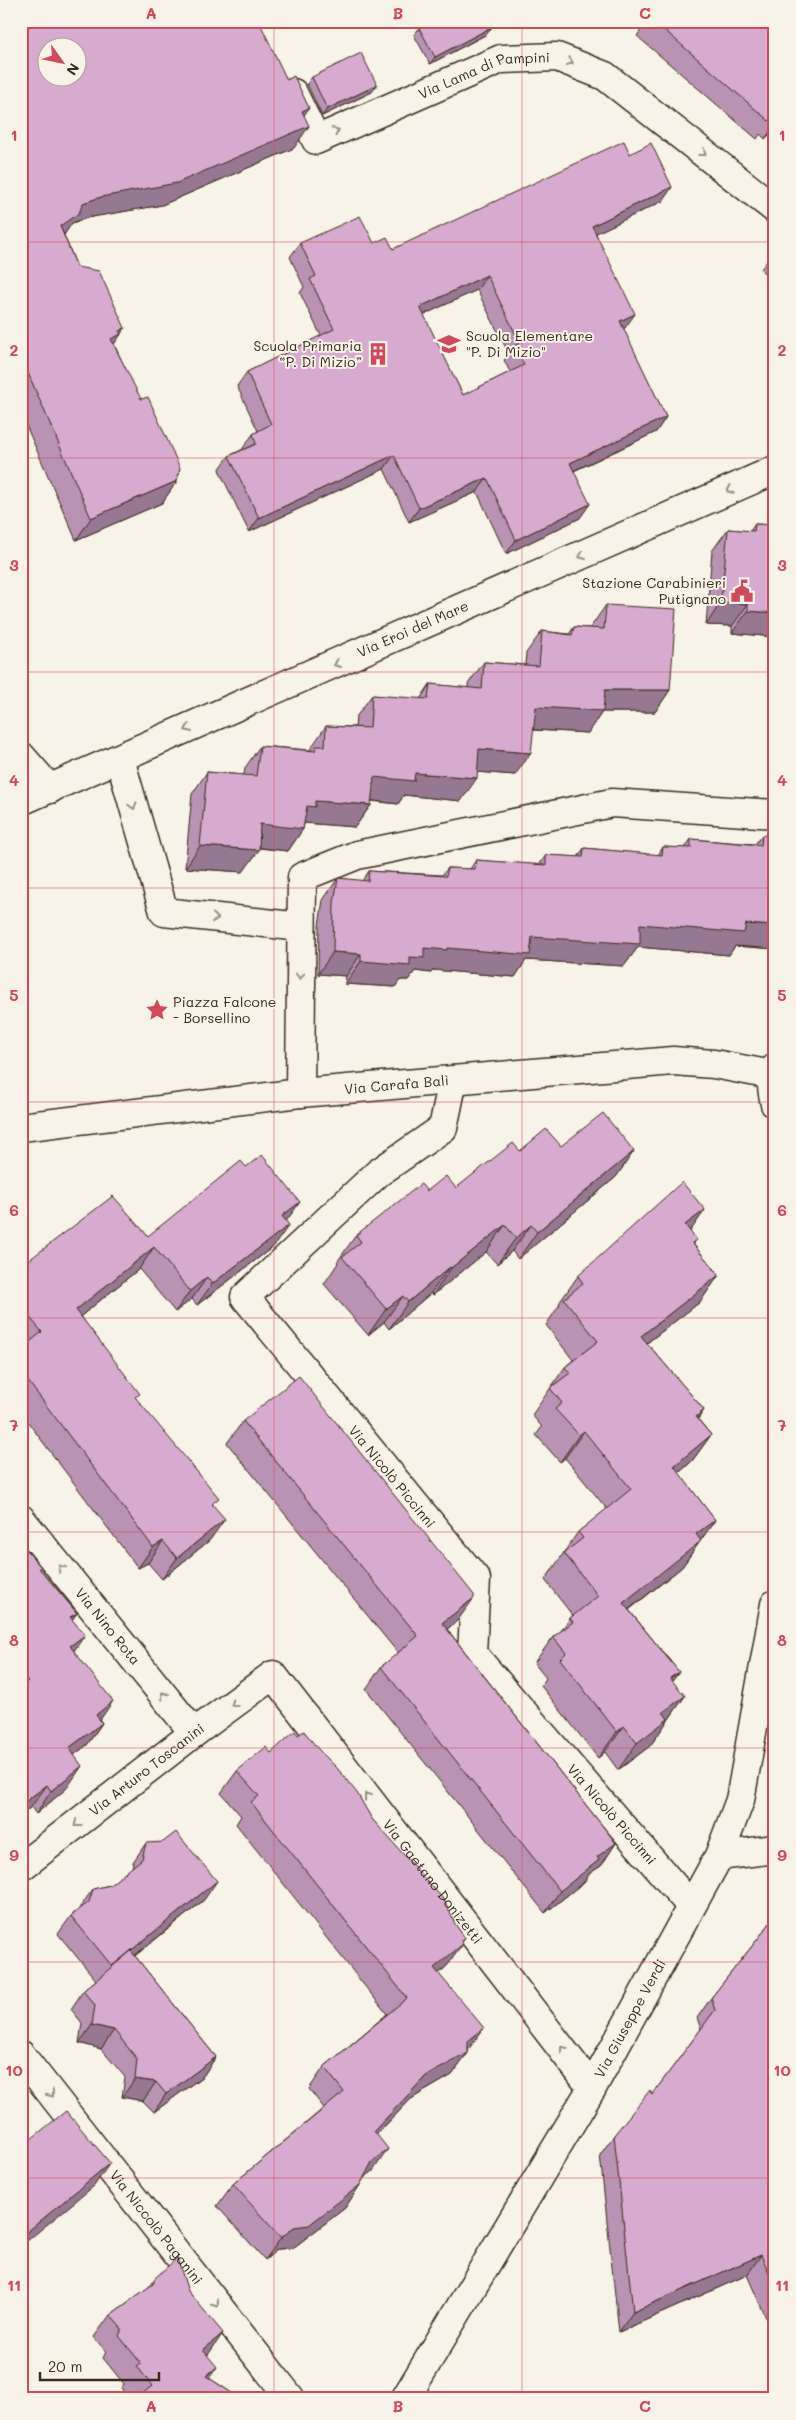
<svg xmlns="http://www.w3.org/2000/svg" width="796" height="2420" viewBox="0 0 796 2420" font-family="Mali,sans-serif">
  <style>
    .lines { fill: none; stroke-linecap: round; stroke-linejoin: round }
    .minor-casing { stroke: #3b2a1e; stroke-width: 31 }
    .primary-casing { stroke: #3b2a1e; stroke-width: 31 }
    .minor { stroke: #f7f3e8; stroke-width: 28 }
    .primary { stroke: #f7f3e8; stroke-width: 28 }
    .wall { fill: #b993b3; stroke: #3b2a1e; fill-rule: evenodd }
    .shaded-wall { fill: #967892; stroke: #3b2a1e }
    .building { fill: #d7abd0; stroke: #3b2a1e; fill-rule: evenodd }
    .oneway { stroke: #998e83 }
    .grid { fill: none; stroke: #d1495b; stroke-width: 1; stroke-opacity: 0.55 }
    .labels { text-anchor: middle; stroke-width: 4; stroke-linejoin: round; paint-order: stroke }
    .street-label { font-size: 14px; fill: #3b2a1e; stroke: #f7f3e8 }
    .poi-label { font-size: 14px; fill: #3b2a1e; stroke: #f7f3e8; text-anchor: start }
    .neatline { fill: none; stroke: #d1495b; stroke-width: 2 }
    .grid-label { font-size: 16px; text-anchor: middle; font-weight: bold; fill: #d1495b }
  </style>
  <rect width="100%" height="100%" fill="#f7f3e8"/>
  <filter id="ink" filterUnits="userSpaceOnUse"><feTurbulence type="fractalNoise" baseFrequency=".02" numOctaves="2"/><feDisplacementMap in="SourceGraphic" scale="10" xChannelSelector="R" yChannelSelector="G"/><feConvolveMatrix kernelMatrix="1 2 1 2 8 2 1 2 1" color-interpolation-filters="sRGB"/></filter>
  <g filter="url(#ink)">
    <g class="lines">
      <defs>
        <g id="minor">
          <path id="s1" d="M293,93L316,140L501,59L557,57L605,76L775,209"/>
          <polyline points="21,756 50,789"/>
          <polyline points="120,759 164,912 301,927"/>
          <path id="s2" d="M21,801L775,470"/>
          <path id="s3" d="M453,1080L443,1128L378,1173L245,1297L476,1579L472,1653L691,1906"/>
          <polyline points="300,1093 302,877 357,855 612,803 775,814"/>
          <path id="s4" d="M21,1519L194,1733"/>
          <polyline points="719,1856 775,1849"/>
          <path id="s5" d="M21,1867L194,1733L273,1675L592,2088"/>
          <path id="s6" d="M21,2055L291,2399"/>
          <path id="s7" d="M405,2399L592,2088L719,1856L740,1800L775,1604"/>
        </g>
        <g id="primary">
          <path d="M775,1068C770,1080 772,1091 775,1104"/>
          <path id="s8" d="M21,1127L300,1093L673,1061L714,1064L772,1075"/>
        </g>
      </defs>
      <use href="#minor" class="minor-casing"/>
      <use href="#primary" class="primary-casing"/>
      <use href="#minor" class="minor"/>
      <use href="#primary" class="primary"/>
    </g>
    <g class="wall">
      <polygon points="21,21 304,115 294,148 162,205 86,218 72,223 64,235 77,267 121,334 114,344 177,481 162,503 76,540 21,414"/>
      <polygon points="647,21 775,21 775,128 765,139 760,134 757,139 637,36"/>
      <polygon points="419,28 487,34 430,64 414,35"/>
      <polygon points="312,77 372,92 322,116 307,84"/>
      <path d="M630,154L663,201L596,233L625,328L623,329L666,417L656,432L574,471L580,518L506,554L477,492L409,522L384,469L249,532L219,470L229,456L243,449V448L253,434L258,431L237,386L247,372L321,336L300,293L304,287L290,257L300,243H374L393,249ZM477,290L509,354L504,360L510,372L463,395L423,315Z"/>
      <polygon points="775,253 775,287 761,269 771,256"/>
      <polygon points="755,524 775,525 775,637 732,633 732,626 706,625 712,551 728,529 750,531"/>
      <polygon points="606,605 670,690 655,712 602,712 588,733 533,730 515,775 477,772 461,801 404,795 398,804 371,801 371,805 355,827 304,823 303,829 288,851 259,848 243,872 185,868 192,794 207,772 244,775 245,768 260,746 310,750 311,748 326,726 355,727 356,717 372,695 420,699 430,684 468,688 468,684 484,662 525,665 526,653 542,631 569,634 574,627 590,628"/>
      <polygon points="762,835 775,836 775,949 735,946 729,955 638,947 624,966 526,960 515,977 433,970 431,973 415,971 408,980 400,980 395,987 345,984 346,976 318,974 319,925 323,900 338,878 362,881 369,871 442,875 448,868 470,869 476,860 539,865 546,855 578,857 584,848 658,855 663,847 685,848 691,839 755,844"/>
      <polygon points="561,1146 634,1151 616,1177 518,1259 512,1251 497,1264 486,1252 433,1295 431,1293 389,1329 384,1322 368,1335 324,1284 338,1263 337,1262 356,1235 427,1191 456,1188 520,1151"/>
      <polygon points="705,1210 690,1231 694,1245 719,1275 700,1302 647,1343 704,1410 698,1419 711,1435 692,1461 679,1473 715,1520 682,1567 629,1610 679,1672 672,1681 685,1696 650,1746 618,1770 605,1752 598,1758 541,1686 546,1678 534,1663 553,1637 561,1631 570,1618 573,1616 545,1580 578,1532 607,1509 565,1458 560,1462 536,1435 542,1427 532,1415 565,1367 573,1360 546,1325 560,1304 559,1303 578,1276"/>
      <polygon points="286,1222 274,1246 197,1305 192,1299 175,1312 139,1269 81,1316 136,1399 214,1506 210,1540 162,1579 148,1563 138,1568 21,1413 21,1349 23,1348 21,1346 21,1266 148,1236"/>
      <polygon points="243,1421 458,1620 447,1629 616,1843 601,1866 590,1873 584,1882 545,1913 366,1689 381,1667 398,1653 227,1443"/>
      <polygon points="21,1544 40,1569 77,1613 72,1620 74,1651 100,1720 102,1723 87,1745 74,1755 67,1788 36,1814 31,1807 21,1815"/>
      <polygon points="271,1753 372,1819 465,1938 447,1966 438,1974 468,2051 468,2053 452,2075 411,2099 377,2134 373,2171 364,2178 360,2185 345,2208 293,2248 278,2249 265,2260 217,2206 233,2184 324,2108 309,2089 324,2067 387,2014 236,1824 241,1816 221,1793 237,1771"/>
      <polygon points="146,1843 204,1900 135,1956 216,2057 203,2076 154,2112 143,2101 122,2097 125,2077 101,2049 79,2043 82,2023 71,2009 83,1991 96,1980 58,1934 71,1916 79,1909 80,1907 93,1889 110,1885 132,1868 133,1862"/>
      <polygon points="775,1917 775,2338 747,2275 619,2332 600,2155 614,2135 652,2095 701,2029 697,2018 711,1998"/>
      <polygon points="155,2278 207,2356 209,2378 241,2399 129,2399 121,2388 124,2384 103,2358 106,2352 94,2337 110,2315 149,2287"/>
    </g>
    <g class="shaded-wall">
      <polygon points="492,27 487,34 430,64 435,57"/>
      <polygon points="377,85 372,92 322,116 327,109"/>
      <polygon points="309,108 294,130 302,111"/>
      <polygon points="775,125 775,128 765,139"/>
      <polygon points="309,126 294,148 162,205 86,218 72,223 64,235 60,226 83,203"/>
      <polygon points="672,187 663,201 582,240 592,226"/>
      <polygon points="487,275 477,290 410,321 420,307"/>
      <polygon points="635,314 625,328 610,335 620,321"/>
      <polygon points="125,328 120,335 121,334 106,356 111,339 119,331"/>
      <polygon points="666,417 656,432 560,477 570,463"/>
      <polygon points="394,455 384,469 249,532 259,518"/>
      <polygon points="487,478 477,492 409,522 419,508"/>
      <polygon points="177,481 162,503 76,540 91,518"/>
      <polygon points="590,504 580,518 506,554 516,540"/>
      <polygon points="721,602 748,604 732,626 706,625"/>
      <polygon points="748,611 775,613 775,637 732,633"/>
      <polygon points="605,690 670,690 655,712 602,712 588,733 520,729 536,707"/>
      <polygon points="479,749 531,753 515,775 464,771"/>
      <polygon points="415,773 477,778 461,801 404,795 398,804 359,799 374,777"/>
      <polygon points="315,801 371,805 355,827 304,823 303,829 288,851 245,846 260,824 307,806"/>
      <polygon points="200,846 259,850 243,872 185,868"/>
      <polygon points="640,924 746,924 775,926 775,949 735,946 729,955 638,947 624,966 526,960 515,977 433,970 431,973 415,971 408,980 400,980 395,987 345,984 361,961 424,948 447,948"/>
      <polygon points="333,952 361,954 346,976 318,974"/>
      <polygon points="634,1151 616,1177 518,1259 537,1232"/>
      <polygon points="300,1202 285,1223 282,1216"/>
      <polygon points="705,1210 686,1237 685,1225"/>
      <polygon points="289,1225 274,1246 197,1305 212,1284"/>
      <polygon points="505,1225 486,1252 433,1295 451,1268"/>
      <polygon points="531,1225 512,1251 497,1264 516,1238"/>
      <polygon points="154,1247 139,1269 61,1332 76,1310"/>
      <polygon points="450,1267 431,1293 389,1329 408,1302"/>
      <polygon points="719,1275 700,1302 622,1362 641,1336"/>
      <polygon points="207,1277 192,1299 175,1312 190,1291"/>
      <polygon points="403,1296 384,1322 368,1335 386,1309"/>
      <polygon points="704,1410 686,1436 696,1417"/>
      <polygon points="584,1431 565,1458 560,1462 579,1435"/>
      <polygon points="711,1435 692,1461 655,1493 674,1466"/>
      <polygon points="225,1519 210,1540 162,1579 177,1558"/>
      <polygon points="715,1520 682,1567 604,1629 623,1603 696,1534"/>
      <polygon points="163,1541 148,1563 138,1568 153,1547"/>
      <polygon points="474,1598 458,1620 427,1646 442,1623"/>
      <polygon points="77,1613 61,1635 70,1617"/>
      <polygon points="85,1635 69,1658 70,1646"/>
      <polygon points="679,1672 660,1698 670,1678"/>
      <polygon points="685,1696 650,1746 618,1770 637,1743 663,1712"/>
      <polygon points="113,1701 98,1723 96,1715"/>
      <polygon points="102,1723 87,1745 54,1770 69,1748"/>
      <polygon points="624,1726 605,1752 598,1758 617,1732"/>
      <polygon points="82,1766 67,1788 36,1814 51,1791"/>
      <polygon points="47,1785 31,1807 21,1815 21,1805"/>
      <polygon points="616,1843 601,1866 590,1873 584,1882 545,1913 560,1891 597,1857"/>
      <polygon points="217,1881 204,1900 99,1984 112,1966"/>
      <polygon points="465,1938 456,1949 463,1944 447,1966 418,1991 434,1968"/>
      <polygon points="92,2025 114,2030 101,2049 79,2043"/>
      <polygon points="484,2028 468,2050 459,2058 468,2053 452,2075 411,2099 358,2153 374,2131 426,2076"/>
      <polygon points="216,2057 203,2076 154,2112 166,2094"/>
      <polygon points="135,2079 156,2082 143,2101 122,2097"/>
      <polygon points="388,2149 373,2171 356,2184 372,2162"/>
      <polygon points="110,2163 94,2186 21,2246 21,2237"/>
      <polygon points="360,2185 345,2208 293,2248 278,2249 265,2260 281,2238 294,2227"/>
      <polygon points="761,2255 747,2275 619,2332 633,2312"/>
      <polygon points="223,2333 208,2355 187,2373 203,2350"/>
      <polygon points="217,2367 202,2389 206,2376"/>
    </g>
    <g class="building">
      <path d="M21,21H259L287,80L294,76L309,108L302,111L309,126L177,183L101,197L83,203L79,213L60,226L77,267L99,271L125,328L119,331L121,334L111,339L141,399L148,397L180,468L177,481L91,518L21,357ZM48,48H78V78H48Z"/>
      <polygon points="434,21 489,21 492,27 435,57 419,28"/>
      <polygon points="654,21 775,21 775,117 773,116 769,121"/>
      <polygon points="361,53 377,85 327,109 312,77"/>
      <path d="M624,141L630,154L651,143L672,187L592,226L635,314L620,321L666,417L570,463L590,504L516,540L487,478L419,508L394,455L259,518L229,456L256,444L253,434L271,424L247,372L334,329L310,279L316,276L300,243L360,216L374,243L387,237L393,249ZM487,275L520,343L514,346L524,365L463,395L420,307Z"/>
      <polygon points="775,253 775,261 771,256"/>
      <polygon points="755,524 775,525 775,613 748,611 748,604 721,602 728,529 754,531"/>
      <polygon points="606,605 676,609 670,690 605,690 603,711 536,707 531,753 479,749 477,778 415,773 414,781 374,777 371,805 315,801 315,807 307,806 303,829 260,824 259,850 200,846 207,772 256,776 260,746 315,751 316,746 325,746 326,726 370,728 372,695 428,699 430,684 482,689 484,662 539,666 542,631 572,635 574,627 604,629"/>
      <polygon points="762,835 775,836 775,926 746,924 744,933 640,924 640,944 532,937 530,955 447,948 447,950 424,948 424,958 410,957 410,965 361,961 361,954 333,952 334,903 338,878 368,881 369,871 446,876 448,868 475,869 476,860 546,865 546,855 583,857 584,848 662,855 663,847 691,848 691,839 761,845"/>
      <polygon points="603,1113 634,1151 537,1232 531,1225 516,1238 505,1225 451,1268 450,1267 408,1302 403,1296 386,1309 342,1257 361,1242 356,1235 421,1184 427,1191 446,1176 456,1188 513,1143 520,1151 546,1129 561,1146"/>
      <polygon points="262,1155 300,1202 282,1216 289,1225 212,1284 207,1277 190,1291 154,1247 76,1310 140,1394 135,1397 219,1498 212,1504 225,1519 177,1558 163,1541 153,1547 24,1376 29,1372 21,1363 21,1349 42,1332 21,1307 21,1266 113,1196 148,1236 241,1161 246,1167"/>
      <polygon points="682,1182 705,1210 685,1225 697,1240 692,1243 719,1275 641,1336 704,1410 696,1417 711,1435 674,1466 715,1520 696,1534 701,1541 623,1603 679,1672 670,1678 685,1696 663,1712 668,1719 637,1743 624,1726 617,1732 560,1659 566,1653 553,1637 573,1622 570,1618 598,1596 564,1553 583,1538 578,1532 631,1489 584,1431 579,1435 555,1409 562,1403 550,1388 570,1373 565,1367 598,1341 564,1299 583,1283 578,1276"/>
      <polygon points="299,1376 474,1595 474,1598 442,1623 616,1843 597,1857 599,1860 560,1891 381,1667 418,1636 243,1421"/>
      <polygon points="21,1544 41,1567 39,1568 77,1613 70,1617 85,1635 70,1646 113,1701 96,1715 102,1723 69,1748 82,1766 51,1791 47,1785 21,1805 21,1698 25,1694 21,1689 21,1687 28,1681 21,1673"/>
      <polygon points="295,1731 298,1735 304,1731 318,1749 337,1768 357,1793 372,1819 444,1900 455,1924 465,1938 461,1941 463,1944 434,1968 484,2028 468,2041 468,2053 426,2076 374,2131 388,2149 372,2162 360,2185 309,2225 294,2227 281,2238 233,2184 344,2092 324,2067 407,1998 251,1802 259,1796 237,1771 266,1747 271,1753"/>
      <polygon points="176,1832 217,1881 112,1966 71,1916 89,1902 93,1889 110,1885 142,1859 146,1843 163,1842"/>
      <polygon points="775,1917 775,2286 761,2255 633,2312 614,2135 650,2090 652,2095 715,2010 711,1998"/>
      <polygon points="131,1951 216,2057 166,2094 156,2082 135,2079 137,2059 114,2030 92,2025 95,2005 83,1991"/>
      <polygon points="66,2111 110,2163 21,2237 21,2147"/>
      <polygon points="177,2258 188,2291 223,2333 203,2350 217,2367 206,2376 241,2399 136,2399 152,2386 137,2366 141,2363 119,2336 122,2329 110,2315 153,2284 155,2278"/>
    </g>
    <defs><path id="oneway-chevron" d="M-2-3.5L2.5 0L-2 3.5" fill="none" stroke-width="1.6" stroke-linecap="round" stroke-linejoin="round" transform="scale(1.25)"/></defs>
    <g class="oneway">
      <use href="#oneway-chevron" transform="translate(570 62) rotate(22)"/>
      <use href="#oneway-chevron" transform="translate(336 131) rotate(-24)"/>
      <use href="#oneway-chevron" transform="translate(703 153) rotate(38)"/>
      <use href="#oneway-chevron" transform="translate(730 490) rotate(156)"/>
      <use href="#oneway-chevron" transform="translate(582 556) rotate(156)"/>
      <use href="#oneway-chevron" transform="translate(337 664) rotate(156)"/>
      <use href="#oneway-chevron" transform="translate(188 729) rotate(156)"/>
      <use href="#oneway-chevron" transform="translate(133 806) rotate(74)"/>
      <use href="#oneway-chevron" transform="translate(215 918) rotate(6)"/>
      <use href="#oneway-chevron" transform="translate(300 976) rotate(90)"/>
      <use href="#oneway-chevron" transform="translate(61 1568) rotate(-129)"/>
      <use href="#oneway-chevron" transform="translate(164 1695) rotate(-129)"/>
      <use href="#oneway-chevron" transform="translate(234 1704) rotate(144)"/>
      <use href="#oneway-chevron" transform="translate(367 1796) rotate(-128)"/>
      <use href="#oneway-chevron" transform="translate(77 1824) rotate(142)"/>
      <use href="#oneway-chevron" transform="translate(563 2049) rotate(-128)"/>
      <use href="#oneway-chevron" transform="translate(51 2094) rotate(52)"/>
      <use href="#oneway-chevron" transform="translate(216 2304) rotate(52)"/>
    </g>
  </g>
  <path class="grid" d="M274,21V2399M522,21V2399M21,242H775M21,458H775M21,672H775M21,888H775M21,1102H775M21,1318H775M21,1532H775M21,1748H775M21,1962H775M21,2178H775"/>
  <defs>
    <symbol id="school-bare" viewBox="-9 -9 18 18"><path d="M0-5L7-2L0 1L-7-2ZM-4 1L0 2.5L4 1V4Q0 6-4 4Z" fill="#d1495b" stroke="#f7f3e8" stroke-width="2.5" paint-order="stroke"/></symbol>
    <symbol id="building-bare" viewBox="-9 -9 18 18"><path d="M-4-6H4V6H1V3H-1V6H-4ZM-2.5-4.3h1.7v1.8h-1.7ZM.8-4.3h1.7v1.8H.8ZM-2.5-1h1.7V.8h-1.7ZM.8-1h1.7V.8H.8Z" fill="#d1495b" stroke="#f7f3e8" stroke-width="2.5" paint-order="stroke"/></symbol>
    <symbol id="civic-bare" viewBox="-9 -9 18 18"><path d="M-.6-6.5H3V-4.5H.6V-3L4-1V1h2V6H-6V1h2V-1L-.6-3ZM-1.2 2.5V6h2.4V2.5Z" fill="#d1495b" stroke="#f7f3e8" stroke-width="2.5" paint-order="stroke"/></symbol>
    <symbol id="sight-bare" viewBox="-9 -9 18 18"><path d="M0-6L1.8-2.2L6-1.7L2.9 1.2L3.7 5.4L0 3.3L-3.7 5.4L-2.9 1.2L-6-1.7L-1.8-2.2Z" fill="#d1495b" stroke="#f7f3e8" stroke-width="2.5" paint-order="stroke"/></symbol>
  </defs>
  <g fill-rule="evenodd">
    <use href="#school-bare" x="433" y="328" width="32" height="32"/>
    <use href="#building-bare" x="362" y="338" width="32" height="32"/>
    <use href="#civic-bare" x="726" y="575" width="32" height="32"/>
    <use href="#sight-bare" x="141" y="994" width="32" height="32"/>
  </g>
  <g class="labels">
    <g class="street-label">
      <text dy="5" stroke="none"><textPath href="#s1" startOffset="234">Via Lama di Pampini</textPath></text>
      <text dy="5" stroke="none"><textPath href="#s2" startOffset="428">Via Eroi del Mare</textPath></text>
      <text dy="5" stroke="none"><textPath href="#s8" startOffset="378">Via Carafa Balì</textPath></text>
      <text dy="5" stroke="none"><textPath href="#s3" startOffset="542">Via Nicolò Piccinni</textPath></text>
      <text dy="5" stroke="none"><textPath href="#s4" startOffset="138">Via Nino Rota</textPath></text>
      <text dy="5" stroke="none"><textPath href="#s5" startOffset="159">Via Arturo Toscanini</textPath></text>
      <text dy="5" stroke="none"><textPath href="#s3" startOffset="962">Via Nicolò Piccinni</textPath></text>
      <text dy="5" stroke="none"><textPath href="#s5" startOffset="578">Via Gaetano Donizetti</textPath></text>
      <text dy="5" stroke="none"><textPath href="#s7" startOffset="442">Via Giuseppe Verdi</textPath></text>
      <text dy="5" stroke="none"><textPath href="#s6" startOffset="219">Via Niccolò Paganini</textPath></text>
    </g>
    <g class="poi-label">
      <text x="466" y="341">Scuola Elementare<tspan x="466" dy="16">"P. Di Mizio"</tspan></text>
      <text x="362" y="351" text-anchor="end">Scuola Primaria<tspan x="362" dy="16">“P. Di Mizio”</tspan></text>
      <text x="726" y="588" text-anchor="end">Stazione Carabinieri<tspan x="726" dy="16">Putignano</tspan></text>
      <text x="173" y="1007">Piazza Falcone<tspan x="173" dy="16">- Borsellino</tspan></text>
    </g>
  </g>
  <rect width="796" height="2420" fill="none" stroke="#f7f3e8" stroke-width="55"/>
  <g transform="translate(62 62) rotate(123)"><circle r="24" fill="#f7f3e8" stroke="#aca397"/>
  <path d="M0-4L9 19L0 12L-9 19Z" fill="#d1495b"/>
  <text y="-8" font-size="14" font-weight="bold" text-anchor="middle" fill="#3b2a1e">N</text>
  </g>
  <path d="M40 2372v8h119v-8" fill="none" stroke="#3b2a1e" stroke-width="2.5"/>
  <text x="48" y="2372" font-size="15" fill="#3b2a1e" stroke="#f7f3e8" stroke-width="4" paint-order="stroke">20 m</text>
  <rect x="28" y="28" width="740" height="2364" class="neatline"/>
  <g class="grid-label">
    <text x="151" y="19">A</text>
    <text x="398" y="19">B</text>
    <text x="645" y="19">C</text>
    <text x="14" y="141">1</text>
    <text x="782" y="141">1</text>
    <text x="14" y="356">2</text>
    <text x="782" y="356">2</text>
    <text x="14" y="571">3</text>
    <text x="782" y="571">3</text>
    <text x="14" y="786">4</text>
    <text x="782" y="786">4</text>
    <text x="14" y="1001">5</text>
    <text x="782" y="1001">5</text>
    <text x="14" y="1216">6</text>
    <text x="782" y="1216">6</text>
    <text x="14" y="1431">7</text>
    <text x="782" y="1431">7</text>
    <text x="14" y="1646">8</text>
    <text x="782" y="1646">8</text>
    <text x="14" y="1861">9</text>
    <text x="782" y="1861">9</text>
    <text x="14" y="2076">10</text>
    <text x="782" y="2076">10</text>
    <text x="14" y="2291">11</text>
    <text x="782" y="2291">11</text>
    <text x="151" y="2412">A</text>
    <text x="398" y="2412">B</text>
    <text x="645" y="2412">C</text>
  </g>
</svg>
